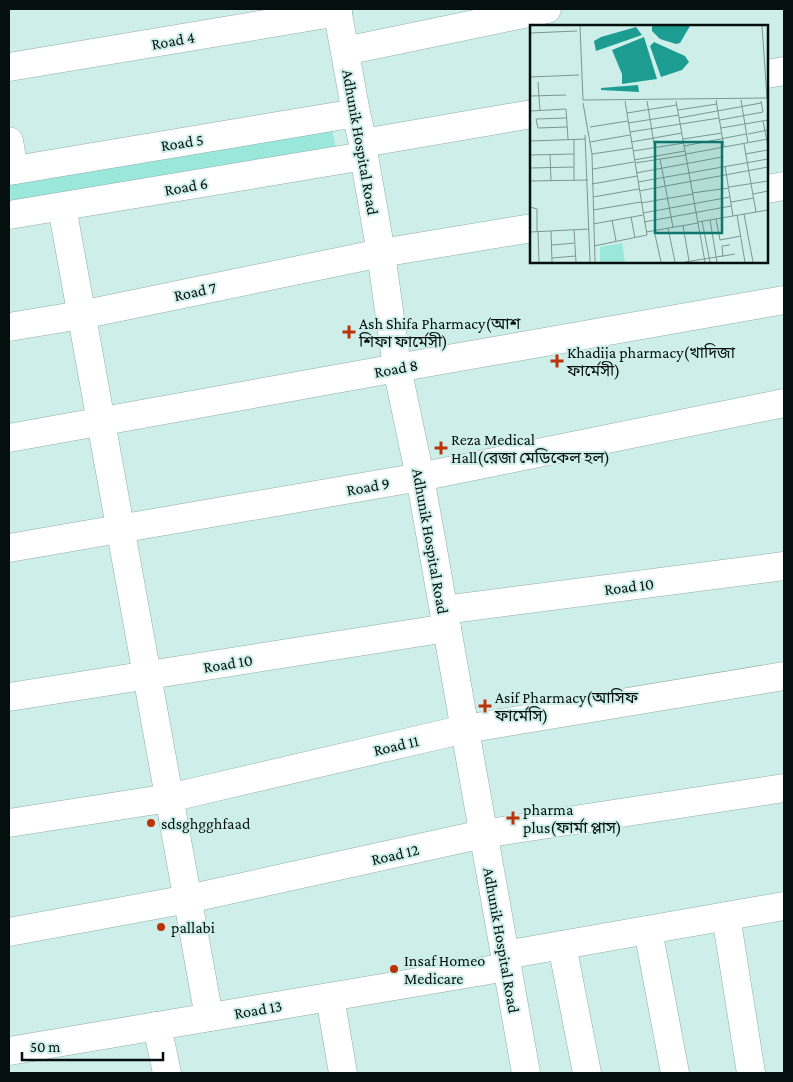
<svg xmlns="http://www.w3.org/2000/svg" width="793" height="1082" viewBox="0 0 793 1082" font-family="'Crimson Pro','Noto Sans Bengali',serif">
  <style>
    .green { fill: #9ae7dc }
    .lines { fill: none; stroke-linecap: round; stroke-linejoin: round }
    .minor-casing { stroke: #8eada8; stroke-width: 29 }
    .minor { stroke: #fff; stroke-width: 28 }
    .poi-dot { fill: #bc3209; stroke: #ceefe9; stroke-width: 2 }
    .labels { text-anchor: middle; stroke-width: 4; stroke-linejoin: round; paint-order: stroke }
    .street-label { font-size: 16px; fill: #050f0e; stroke: #ceefe9 }
    .poi-label { font-size: 16px; fill: #050f0e; stroke: #ceefe9; text-anchor: start }
    .inset-road { fill: none; stroke: #7e9591; stroke-width: 1 }
    .view { fill: #0f766e; fill-opacity: 0.15; stroke: #0f766e; stroke-width: 2.5 }
    .inset-edge { fill: none; stroke: #050f0e; stroke-width: 2.5 }
  </style>
  <rect width="100%" height="100%" fill="#ceefe9"/>
  <polygon class="green" points="329,120 337,151 9,206 9,178"/>
  <g class="lines">
    <defs>
      <g id="minor">
        <polyline points="337,9 356,113 363,143 364,156 381,253 397,368 420,477 526,1073"/>
        <polyline points="345,51 547,9"/>
        <polyline points="9,67 338,12"/>
        <polyline points="767,74 784,71"/>
        <polyline points="9,141 14,170"/>
        <polyline points="363,143 532,114"/>
        <polyline points="9,171 356,113"/>
        <polyline points="767,189 784,186"/>
        <polyline points="62,207 209,1017"/>
        <polyline points="9,215 364,156"/>
        <polyline points="9,327 81,315 381,253 532,228"/>
        <polyline points="9,438 397,368 784,300"/>
        <polyline points="9,548 420,477 784,403"/>
        <polyline points="444,610 784,566"/>
        <polyline points="9,697 447,628"/>
        <polyline points="9,823 169,798 465,729 784,676"/>
        <polyline points="726,916 751,1073"/>
        <polyline points="648,930 675,1073"/>
        <polyline points="9,932 188,899 483,834 784,788"/>
        <polyline points="562,945 587,1073"/>
        <polyline points="505,955 784,906"/>
        <polyline points="330,997 343,1073"/>
        <polyline points="157,1026 167,1073"/>
        <polyline points="9,1051 507,967"/>
      </g>
    </defs>
    <use href="#minor" class="minor-casing"/>
    <use href="#minor" class="minor"/>
  </g>
  <g class="poi-dot">
    <path d="M346.5 324.5h5v5h5v5h-5v5h-5v-5h-5v-5h5z"/>
    <path d="M554.5 353.5h5v5h5v5h-5v5h-5v-5h-5v-5h5z"/>
    <path d="M438.5 440.5h5v5h5v5h-5v5h-5v-5h-5v-5h5z"/>
    <path d="M482.5 698.5h5v5h5v5h-5v5h-5v-5h-5v-5h5z"/>
    <path d="M510.5 810.5h5v5h5v5h-5v5h-5v-5h-5v-5h5z"/>
    <circle cx="151" cy="823" r="5"/>
    <circle cx="161" cy="927" r="5"/>
    <circle cx="394" cy="969" r="5"/>
  </g>
  <g class="labels">
    <g class="street-label">
      <text transform="translate(173 40) rotate(-10)" y="6">Road 4</text>
      <text transform="translate(182 142) rotate(-9)" y="6">Road 5</text>
      <text transform="translate(361 142) rotate(80)" y="6">Adhunik Hospital Road</text>
      <text transform="translate(186 186) rotate(-10)" y="6">Road 6</text>
      <text transform="translate(195 291) rotate(-12)" y="6">Road 7</text>
      <text transform="translate(396 368) rotate(-10)" y="6">Road 8</text>
      <text transform="translate(368 486) rotate(-10)" y="6">Road 9</text>
      <text transform="translate(431 541) rotate(80)" y="6">Adhunik Hospital Road</text>
      <text transform="translate(629 586) rotate(-7)" y="6">Road 10</text>
      <text transform="translate(228 663) rotate(-9)" y="6">Road 10</text>
      <text transform="translate(396 745) rotate(-13)" y="6">Road 11</text>
      <text transform="translate(395 854) rotate(-13)" y="6">Road 12</text>
      <text transform="translate(502 940) rotate(80)" y="6">Adhunik Hospital Road</text>
      <text transform="translate(258 1009) rotate(-10)" y="6">Road 13</text>
    </g>
    <g class="poi-label">
      <text x="359" y="329">Ash Shifa Pharmacy(আশ<tspan x="359" dy="18">শিফা ফার্মেসী)</tspan></text>
      <text x="567" y="358">Khadija pharmacy(খাদিজা<tspan x="567" dy="18">ফার্মেসী)</tspan></text>
      <text x="451" y="445">Reza Medical<tspan x="451" dy="18">Hall(রেজা মেডিকেল হল)</tspan></text>
      <text x="495" y="703">Asif Pharmacy(আসিফ<tspan x="495" dy="18">ফার্মেসি)</tspan></text>
      <text x="523" y="815">pharma<tspan x="523" dy="18">plus(ফার্মা প্লাস)</tspan></text>
      <text x="161" y="829">sdsghgghfaad</text>
      <text x="171" y="933">pallabi</text>
      <text x="404" y="966">Insaf Homeo<tspan x="404" dy="18">Medicare</tspan></text>
    </g>
  </g>
  <g transform="translate(530 25)">
    <rect width="238" height="238" fill="#ceefe9"/>
    <path d="M92,218L95,237H70V222Z" fill="#9ae7dc"/>
    <path d="M122,1H160L150,18L146,19L130,14L122,6ZM106,2L112,10L66,26L64,16L71,12ZM114,12L127,54L92,59V49L82,25ZM124,17L155,31L159,37L152,45L131,52L120,21ZM108,60L109,67L71,65V63Z" fill="#1d9d91"/>
    <path class="inset-road" d="M50,1L53,75L238,73M232,1L237,73M0,8L47,6M0,52L49,50M8,57L10,86M0,71L36,70M186,75L194,122M211,75L218,118M117,76L126,131M146,76L175,237M53,78L62,129L65,237M148,85L187,79M1,86L36,84L38,114M97,88L147,80M36,93L6,94L8,103L37,102M149,93L231,78M190,95L233,87L231,76M233,96L238,121M98,98L149,90M60,102L98,96M191,103L238,95M100,107L189,93M218,109L238,105M55,110L60,237M44,114V156M153,114L192,108M0,116L56,114M60,117L100,110M101,117L152,108M214,119L226,187M154,121L216,109M103,126L154,118M20,129L21,156M62,129L102,123M156,129L238,114M215,129L238,125M0,130L44,129M130,134L143,202M104,135L155,126M105,138L156,130M195,141L203,191M0,143L44,142M63,144L104,137M106,148L192,132M0,156L58,155M108,157L238,134M62,159L107,151M199,162L238,156M109,166L238,142M162,168L199,163M223,169L238,166M63,172L109,164M201,177L224,173M111,178L163,169M0,182L7,184V207M63,185L111,177M113,188L200,172M214,189L223,237M207,190L215,237M101,192L105,213M186,194L190,215L211,211M82,195L86,216M180,195L187,237M172,196L180,237M114,197L201,181M168,197L238,185M63,199L113,190M153,200L159,236M138,203L145,237M44,205L46,237M124,205L131,237M21,206L22,237M0,207L59,204M8,207L9,237M116,207L168,198M22,220L45,218M64,221L117,210L95,76M193,232L192,221L200,220M22,233L46,231M155,237L205,229"/>
    <path class="view" d="M125,117H192V208H125Z"/>
    <rect width="238" height="238" class="inset-edge"/>
  </g>
  <rect width="793" height="1082" fill="none" stroke="#050f0e" stroke-width="20"/>
  <path d="M22 1052v8h141v-8" fill="none" stroke="#050f0e" stroke-width="2.5"/>
  <text x="30" y="1052" font-size="15" fill="#050f0e" stroke="#ceefe9" stroke-width="4" paint-order="stroke">50 m</text>
</svg>
